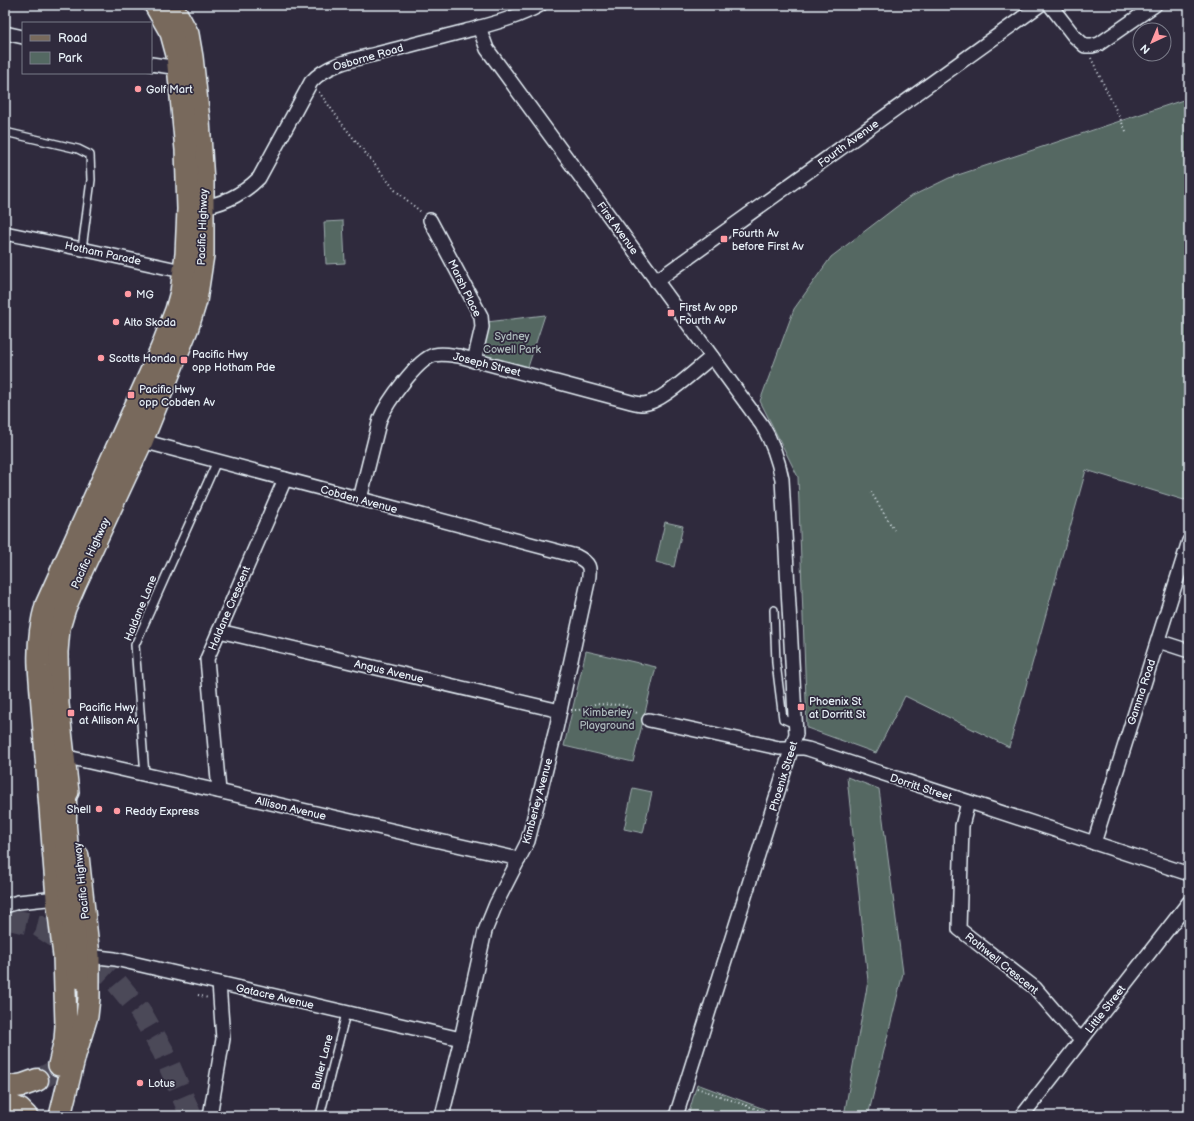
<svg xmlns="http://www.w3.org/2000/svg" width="1194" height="1121" viewBox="0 0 1194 1121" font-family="'Balsamiq Sans',sans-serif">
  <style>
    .green { fill: #546862; stroke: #9eacad }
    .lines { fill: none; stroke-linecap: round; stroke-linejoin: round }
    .motorway-tunnel { stroke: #4b4859; stroke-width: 22; stroke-dasharray: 22 11; stroke-linecap: butt }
    .service-casing { stroke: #e8f1f8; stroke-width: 10 }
    .minor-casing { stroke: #e8f1f8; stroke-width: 16 }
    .primary-casing { stroke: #e8f1f8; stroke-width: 24 }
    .motorway-casing { stroke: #e8f1f8; stroke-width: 25 }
    .path { stroke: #e8f1f8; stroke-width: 2; stroke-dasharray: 1 3; stroke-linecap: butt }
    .service { stroke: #2f2a3d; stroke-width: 7 }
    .minor { stroke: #2f2a3d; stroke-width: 13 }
    .primary { stroke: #78695c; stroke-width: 21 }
    .motorway { stroke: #78695c; stroke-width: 22 }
    .poi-dot { fill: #ff9aa2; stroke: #2f2a3d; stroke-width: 1.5 }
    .labels { text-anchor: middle; stroke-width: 3.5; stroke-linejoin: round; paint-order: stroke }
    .street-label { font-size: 11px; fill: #e8f1f8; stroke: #2f2a3d }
    .poi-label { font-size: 11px; fill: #e8f1f8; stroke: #2f2a3d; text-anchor: start }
    .park-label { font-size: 11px; fill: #adbabc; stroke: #2f2a3d }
  </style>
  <rect width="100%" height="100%" fill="#2f2a3d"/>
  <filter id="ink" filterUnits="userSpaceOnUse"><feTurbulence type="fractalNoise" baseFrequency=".025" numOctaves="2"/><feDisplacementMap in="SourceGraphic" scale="8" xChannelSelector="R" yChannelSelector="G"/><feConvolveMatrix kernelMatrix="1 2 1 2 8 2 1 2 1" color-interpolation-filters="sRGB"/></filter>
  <g filter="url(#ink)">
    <g class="green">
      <polygon points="1189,98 1189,498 1184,500 1086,470 1009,747 905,696 876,753 807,728 798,477 760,401 794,309 831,257 908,198 949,178"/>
      <polygon points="343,221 345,263 326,264 324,222"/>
      <path d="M545,315L527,370L487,357C480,348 486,333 487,322Z"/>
      <polygon points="665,522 683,526 674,567 656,562"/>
      <polygon points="586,651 656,667 633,762 564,746"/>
      <polygon points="847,777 879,789 903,973 868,1116 844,1116 868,981"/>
      <polygon points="633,788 652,792 643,833 624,829"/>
      <polygon points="697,1084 783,1116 688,1116"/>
    </g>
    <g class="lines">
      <g class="motorway-tunnel">
        <polyline points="5,918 39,926 99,965 113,978 140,1011 163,1051 191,1116"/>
        <path d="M37,1080C53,1073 63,1066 71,1051"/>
      </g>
      <defs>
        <g id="service">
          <polyline points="5,132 78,149 90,155 91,180 82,249"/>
          <polyline points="774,610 776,663 783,719 795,724"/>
          <polyline points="145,775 135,645 217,461"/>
          <polyline points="320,1116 346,1013"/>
        </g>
        <g id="minor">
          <polyline points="1050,5 1074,36 1085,46 1092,46 1099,44 1155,5"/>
          <path d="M479,27L487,49L762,425C773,443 778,459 782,479L796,734L676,1116"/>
          <polyline points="5,33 23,37"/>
          <polyline points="151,64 179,68"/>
          <path d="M197,208C221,205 242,195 259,178L311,82C328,63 357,59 380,53C409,46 437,38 466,31C491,24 517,18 540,5"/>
          <polyline points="430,220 481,316 482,327 474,361"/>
          <polyline points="5,233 82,249 191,273"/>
          <polyline points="656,281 1040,5"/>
          <path d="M142,441L576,556C590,563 591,567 588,582L556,729L528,841L496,904L485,931L461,1039L442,1116"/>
          <path d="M360,499L380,419C387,402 417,360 434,355C443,353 451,355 459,356L631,402C635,403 639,404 643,404C662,403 696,369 712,357"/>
          <polyline points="219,631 560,711"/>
          <polyline points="1158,641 1189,651"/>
          <polyline points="649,720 779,748 803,748 808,749 1189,874"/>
          <polyline points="63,756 519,859"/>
          <polyline points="219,791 207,659 285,479"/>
          <polyline points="968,802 962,826 959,929 1035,988 1071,1030 1082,1039"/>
          <polyline points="1094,843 1189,541"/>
          <polyline points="5,906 18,902 57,898"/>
          <polyline points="89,956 115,959 461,1039"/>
          <polyline points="210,1116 223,1039 219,983"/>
          <polyline points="1022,1116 1189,902"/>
        </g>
        <g id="primary">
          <polyline points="68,792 58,704 57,652 59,628 65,608 75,585 142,441 188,327 196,301 203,255 203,182 199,120 192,57 188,34 172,5"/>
          <path d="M59,1065L65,1040L66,1026L64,956L57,898L39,667C38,646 40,626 46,605L161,349L176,310L181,292L186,254L188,209L186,150L177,55L171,33L155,5"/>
          <polyline points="60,1116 75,1055 87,1016 89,998 89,956 78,856"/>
        </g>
        <g id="motorway">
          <polyline points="65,775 65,826 78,977"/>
          <polyline points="5,1088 23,1085 37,1080"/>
          <polyline points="5,1103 20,1110 26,1116"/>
        </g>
      </defs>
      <use href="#service" class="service-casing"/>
      <use href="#minor" class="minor-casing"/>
      <use href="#primary" class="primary-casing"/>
      <use href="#motorway" class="motorway-casing"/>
      <g class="path">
        <polyline points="1091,58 1127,133"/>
        <polyline points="319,92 343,125 395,190 421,212"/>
        <polyline points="871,492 894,530"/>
        <polyline points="571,710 579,710 595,704 623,705 639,714"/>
        <polyline points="198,995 208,998"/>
        <polyline points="697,1088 776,1116"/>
      </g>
      <use href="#service" class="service"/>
      <use href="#minor" class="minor"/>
      <use href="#primary" class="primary"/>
      <use href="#motorway" class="motorway"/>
    </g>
  </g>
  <g class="poi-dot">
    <circle cx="138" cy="89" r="4"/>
    <rect x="720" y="235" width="8" height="8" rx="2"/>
    <circle cx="128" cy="294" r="4"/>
    <rect x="667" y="309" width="8" height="8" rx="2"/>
    <circle cx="116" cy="322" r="4"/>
    <circle cx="101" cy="358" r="4"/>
    <rect x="180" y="356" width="8" height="8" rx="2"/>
    <rect x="127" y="391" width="8" height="8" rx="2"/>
    <rect x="797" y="703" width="8" height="8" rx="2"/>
    <rect x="67" y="709" width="8" height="8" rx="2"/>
    <circle cx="99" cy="809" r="4"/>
    <circle cx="117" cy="811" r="4"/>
    <circle cx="140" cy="1083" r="4"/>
  </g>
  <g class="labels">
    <g class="street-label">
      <text transform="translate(368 57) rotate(-16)" y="4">Osborne Road</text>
      <text transform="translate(848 143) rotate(-36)" y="4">Fourth Avenue</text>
      <text transform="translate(202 227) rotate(-88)" y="4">Pacific Highway</text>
      <text transform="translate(618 228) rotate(54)" y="4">First Avenue</text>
      <text transform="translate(103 253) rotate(12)" y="4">Hotham Parade</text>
      <text transform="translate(465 288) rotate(64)" y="4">Marsh Place</text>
      <text transform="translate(487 364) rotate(14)" y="4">Joseph Street</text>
      <text transform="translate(359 499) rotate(15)" y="4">Cobden Avenue</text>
      <text transform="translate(90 553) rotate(-65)" y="4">Pacific Highway</text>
      <text transform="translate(140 608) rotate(-68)" y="4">Haldane Lane</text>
      <text transform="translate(229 608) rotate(-67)" y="4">Haldane Crescent</text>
      <text transform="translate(389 671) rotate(13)" y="4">Angus Avenue</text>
      <text transform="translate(1141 692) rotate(-72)" y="4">Gamma Road</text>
      <text transform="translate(783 776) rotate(-73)" y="4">Phoenix Street</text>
      <text transform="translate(921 787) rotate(18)" y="4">Dorritt Street</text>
      <text transform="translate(537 801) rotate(-75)" y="4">Kimberley Avenue</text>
      <text transform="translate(291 808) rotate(13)" y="4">Allison Avenue</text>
      <text transform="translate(81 881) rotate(-96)" y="4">Pacific Highway</text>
      <text transform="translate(1002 963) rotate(39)" y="4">Rothwell Crescent</text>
      <text transform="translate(275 996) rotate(13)" y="4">Gatacre Avenue</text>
      <text transform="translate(1105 1009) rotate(-52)" y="4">Little Street</text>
      <text transform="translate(322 1062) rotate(-76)" y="4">Buller Lane</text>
    </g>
    <g class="poi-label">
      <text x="146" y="93">Golf Mart</text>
      <text x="732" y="237">Fourth Av<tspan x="732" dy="13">before First Av</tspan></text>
      <text x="136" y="298">MG</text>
      <text x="679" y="311">First Av opp<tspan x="679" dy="13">Fourth Av</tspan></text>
      <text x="124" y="326">Alto Skoda</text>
      <text x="192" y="358">Pacific Hwy<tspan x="192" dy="13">opp Hotham Pde</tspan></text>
      <text x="109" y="362">Scotts Honda</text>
      <text x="139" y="393">Pacific Hwy<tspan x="139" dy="13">opp Cobden Av</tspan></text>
      <text x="809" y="705">Phoenix St<tspan x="809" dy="13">at Dorritt St</tspan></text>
      <text x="79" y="711">Pacific Hwy<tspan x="79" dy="13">at Allison Av</tspan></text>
      <text x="91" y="813" text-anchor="end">Shell</text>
      <text x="125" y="815">Reddy Express</text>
      <text x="148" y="1087">Lotus</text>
    </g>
    <g class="park-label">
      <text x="512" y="340">Sydney<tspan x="512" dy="13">Cowell Park</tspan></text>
      <text x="607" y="716">Kimberley<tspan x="607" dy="13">Playground</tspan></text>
    </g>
  </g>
  <rect width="1194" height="1121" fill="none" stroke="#2f2a3d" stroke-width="20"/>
  <rect x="10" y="10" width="1174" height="1101" fill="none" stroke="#e8f1f8" stroke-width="1.5" filter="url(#ink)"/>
  <rect x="22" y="22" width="130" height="52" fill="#2f2a3d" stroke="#797a88"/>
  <rect x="30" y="35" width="20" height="6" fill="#78695c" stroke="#797a88"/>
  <text x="58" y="42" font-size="12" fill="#e8f1f8">Road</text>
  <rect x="30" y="52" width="20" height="12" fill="#546862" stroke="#797a88"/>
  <text x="58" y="62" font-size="12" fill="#e8f1f8">Park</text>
  <g transform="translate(1152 42) rotate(224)"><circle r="19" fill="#2f2a3d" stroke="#797a88"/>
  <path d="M0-3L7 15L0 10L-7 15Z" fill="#ff9aa2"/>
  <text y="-6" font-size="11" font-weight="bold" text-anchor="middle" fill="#e8f1f8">N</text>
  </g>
</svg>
